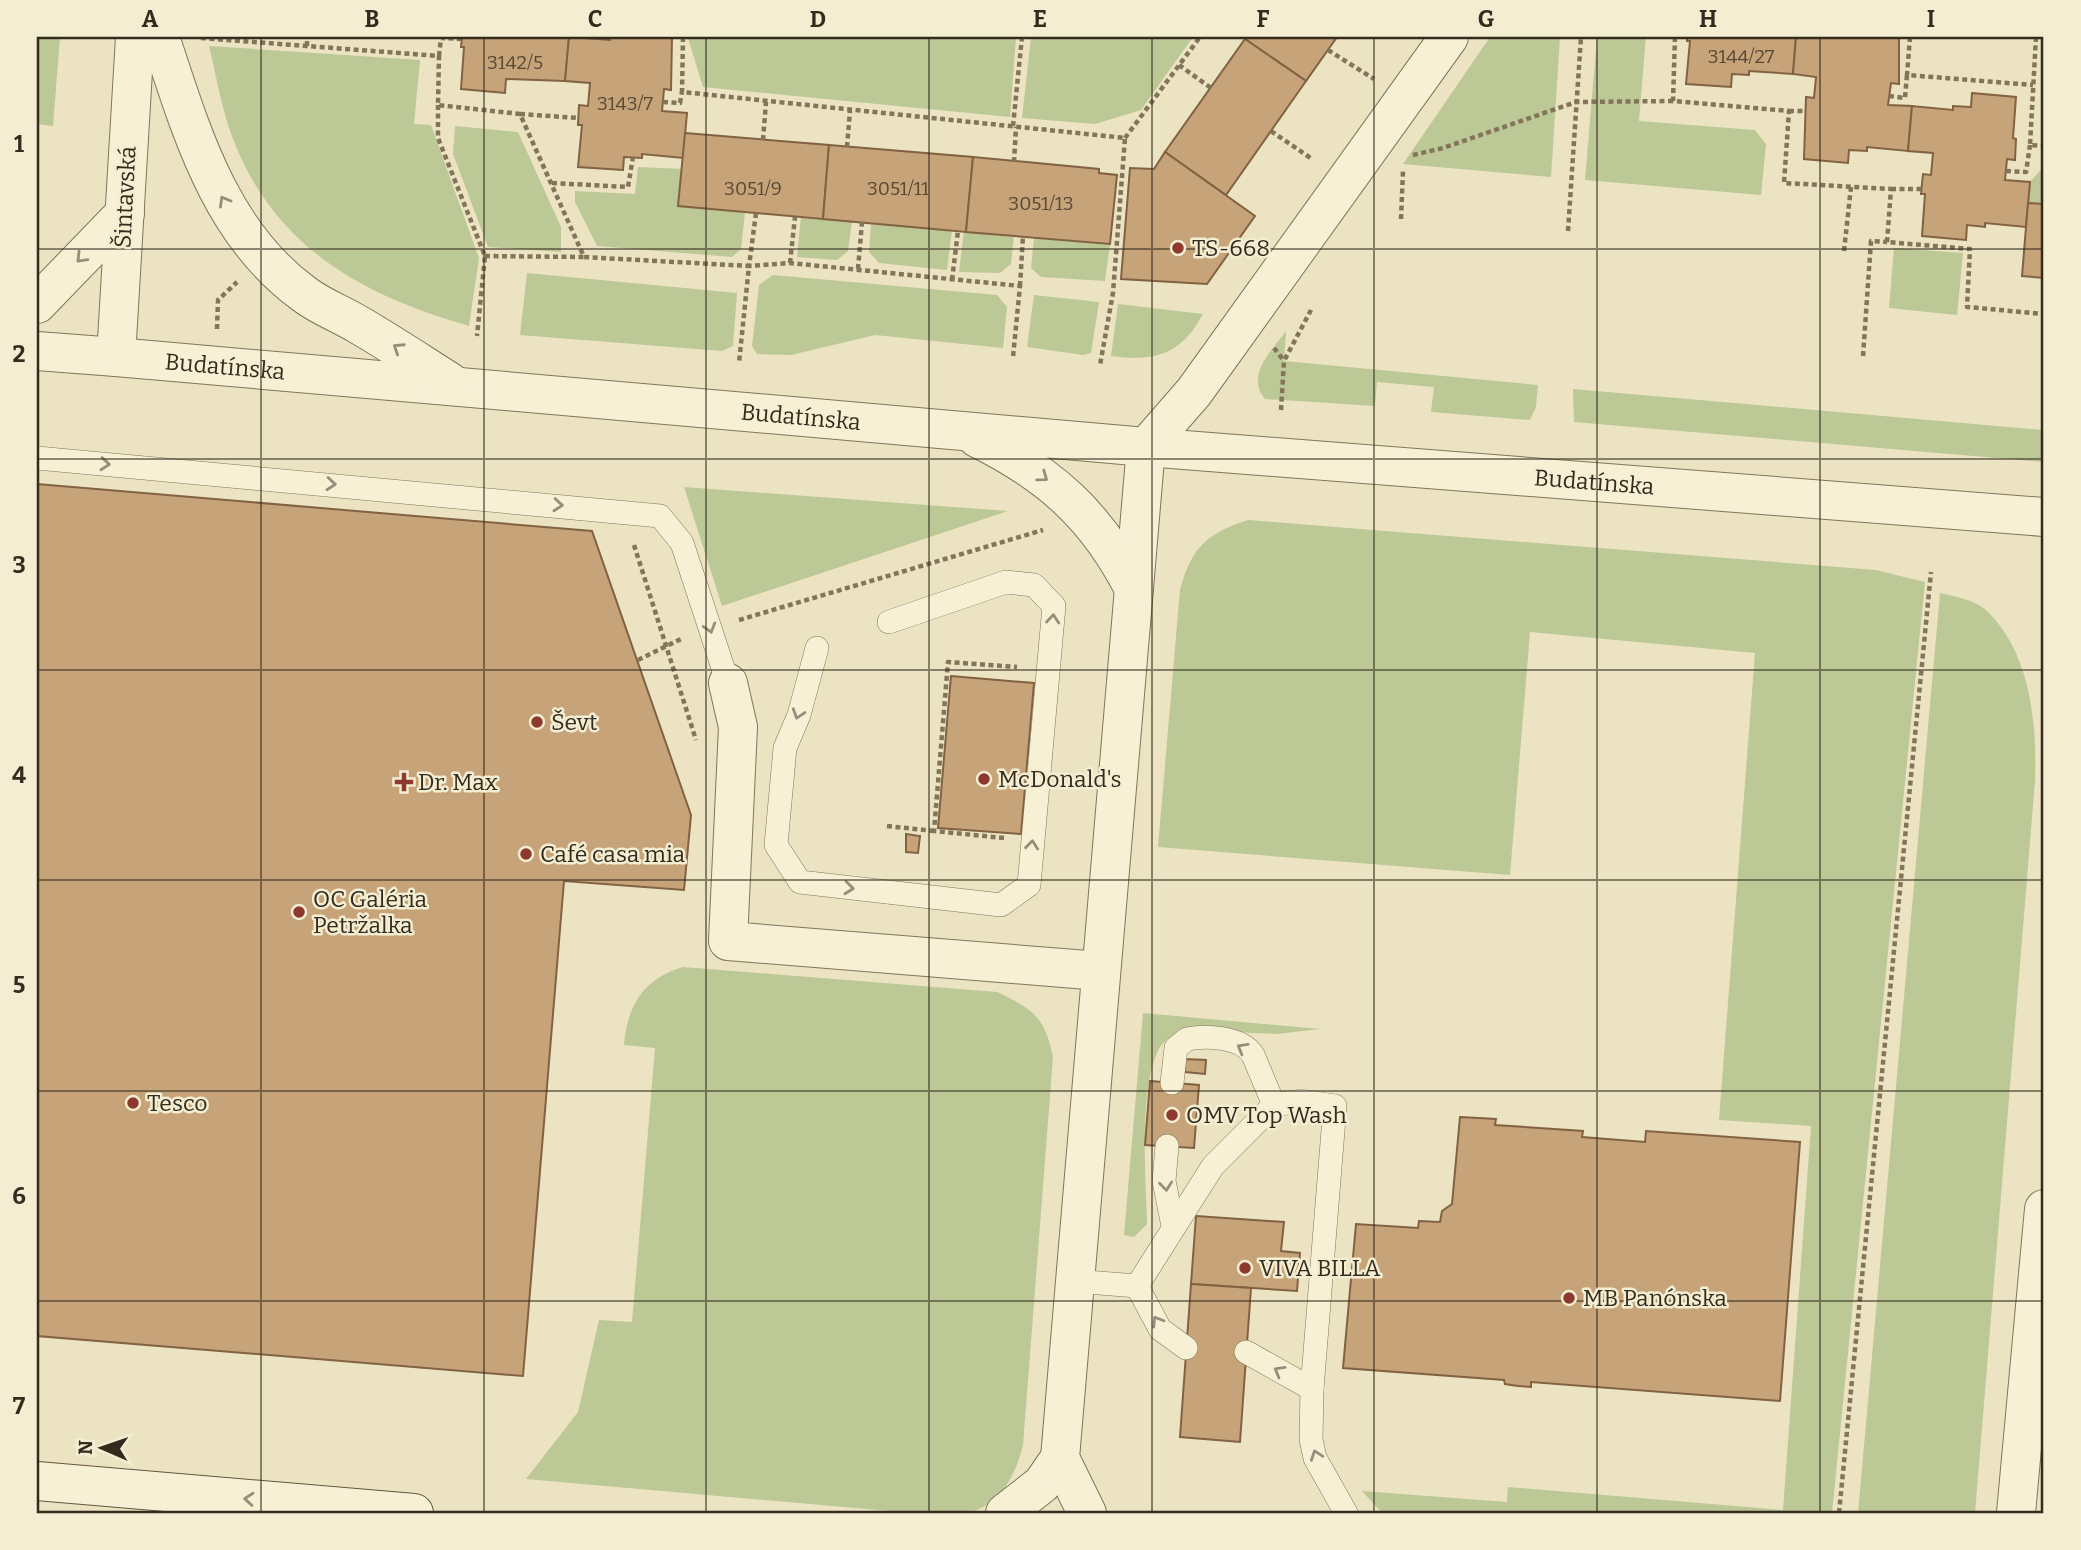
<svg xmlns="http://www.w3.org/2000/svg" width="2081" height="1550" viewBox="0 0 2081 1550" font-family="Bitter,serif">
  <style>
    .green { fill: #bdc897 }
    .building { fill: #c7a37a; stroke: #816242; stroke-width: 2 }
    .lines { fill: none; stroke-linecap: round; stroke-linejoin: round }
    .service-casing { stroke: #83755a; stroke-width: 24 }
    .minor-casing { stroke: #83755a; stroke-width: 40 }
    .tertiary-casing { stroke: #83755a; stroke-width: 40 }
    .secondary-casing { stroke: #65563e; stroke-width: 40 }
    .path { stroke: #83755a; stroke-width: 4.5; stroke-dasharray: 5 3.5; stroke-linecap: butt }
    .service { stroke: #f6f0d5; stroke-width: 23 }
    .minor { stroke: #f6f0d5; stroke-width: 38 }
    .tertiary { stroke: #f6f0d5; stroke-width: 38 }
    .secondary { stroke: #f6f0d5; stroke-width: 38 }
    .oneway { stroke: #958e7a }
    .grid { fill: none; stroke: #342b1e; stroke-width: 2; stroke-opacity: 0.55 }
    .poi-dot { fill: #8e392e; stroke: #f3edd1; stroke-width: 2.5 }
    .labels { text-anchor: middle; stroke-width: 5; stroke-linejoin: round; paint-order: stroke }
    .number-label { font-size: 19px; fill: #594935 }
    .street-label { font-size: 23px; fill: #342b1e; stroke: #f3edd1 }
    .poi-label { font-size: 23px; fill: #342b1e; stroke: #f3edd1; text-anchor: start }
    .neatline { fill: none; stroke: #342b1e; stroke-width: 2.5 }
    .grid-label { font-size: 23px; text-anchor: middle; font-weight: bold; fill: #342b1e }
  </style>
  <rect width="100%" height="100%" fill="#ebe3c2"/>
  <g class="green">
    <polygon points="37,37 60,37 53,126 37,124"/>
    <polygon points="1016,37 1010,117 703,87 688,38"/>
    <polygon points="1031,37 1193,37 1141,110 1095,124 1022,118"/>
    <polygon points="1490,37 1560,37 1551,177 1403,164"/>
    <polygon points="1597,37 1646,37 1639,121 1755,130 1766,144 1761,195 1585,180"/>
    <path d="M209,46L420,60L414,124L431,125L479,258L469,326C365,296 278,250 235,144C222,113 217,78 209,46Z"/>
    <polygon points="455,126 518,132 561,227 561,252 488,247 453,154"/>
    <polygon points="2044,166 2044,204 2028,203 2030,182"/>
    <polygon points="638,167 682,169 678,206 745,212 741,249 732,257 597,246 575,202 575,191 635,194"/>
    <polygon points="801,217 852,222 848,251 837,260 797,257"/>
    <polygon points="871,224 952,230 947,270 879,263 869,252"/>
    <polygon points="964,231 1014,235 1011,264 1000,273 959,272"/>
    <polygon points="1034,237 1110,244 1105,281 1041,277 1031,268"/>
    <polygon points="1894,248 1963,253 1957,315 1889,308"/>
    <polygon points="527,273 737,293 733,346 722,351 520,335"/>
    <polygon points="773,275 997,295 1007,307 1003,348 875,335 791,355 757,354 752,346 759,285"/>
    <polygon points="1034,295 1099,302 1091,353 1083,355 1027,347"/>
    <path d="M1118,304L1203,314C1181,355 1154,362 1111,356Z"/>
    <path d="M1286,331L1284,361L1538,385L1536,407L1530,420L1431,412L1434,387L1377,382L1375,406L1265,399C1245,375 1271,352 1286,331Z"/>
    <polygon points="1573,389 2044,430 2044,462 1574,422"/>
    <polygon points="684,487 1008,511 722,606"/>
    <path d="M1248,520L1876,570L1925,582L1832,1513H1382L1362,1491L1507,1502L1508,1487L1783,1510L1811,1126L1719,1120L1755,653L1530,632L1510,875L1158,847L1180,590C1191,548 1207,533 1248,520Z"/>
    <path d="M1940,593C1957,597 1977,600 1989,613C2031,656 2037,724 2035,781L1975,1513H1858Z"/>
    <path d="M683,967L997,992C1033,1009 1045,1017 1053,1057L1023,1445C1016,1474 1001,1506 967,1513C951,1517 929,1513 912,1513L526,1479L578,1412L599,1320L632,1322L655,1048L624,1045C627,1006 644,978 683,967Z"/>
    <path d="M1143,1013L1320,1029L1277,1034L1181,1030C1175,1035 1164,1041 1160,1047C1138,1086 1146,1179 1147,1224L1134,1237L1124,1235Z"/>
  </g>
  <g class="building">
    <polygon points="462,37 569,37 565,81 506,79 505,93 461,89 464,47 461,47"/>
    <polygon points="569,37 610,40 610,37 672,37 671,90 664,89 662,111 687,113 683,158 642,154 642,158 624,157 623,170 578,167 582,125 578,125 579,105 588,106 590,83 565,81"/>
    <polygon points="1247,37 1337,37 1306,81 1245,39"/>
    <polygon points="1687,37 1796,37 1793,74 1749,71 1749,75 1732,74 1731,87 1686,84 1690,41 1687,41"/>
    <polygon points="1796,37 1899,37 1899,84 1891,83 1888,105 1912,106 1908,151 1867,147 1867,151 1849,150 1848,163 1804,159 1806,97 1814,98 1816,77 1793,74"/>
    <polygon points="1245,39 1306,81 1226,195 1165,152"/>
    <polygon points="1972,93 2016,97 2013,138 2016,139 2015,160 2007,159 2005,180 2030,182 2026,227 1985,223 1985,227 1967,225 1966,240 1922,236 1925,194 1921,194 1923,174 1931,175 1933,153 1908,151 1912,106 1953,110 1953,106 1971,107"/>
    <polygon points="685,133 829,145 823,219 678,206"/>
    <polygon points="829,145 973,157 966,232 823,219"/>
    <polygon points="1165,152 1255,216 1207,284 1121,279 1130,168 1154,169"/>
    <polygon points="973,157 1099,169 1099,173 1117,175 1110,244 966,232"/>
    <polygon points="2028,203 2044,204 2044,278 2022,276"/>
    <polygon points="37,484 592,531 691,815 684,890 564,881 523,1376 37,1336"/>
    <polygon points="951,676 1034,683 1021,834 938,828"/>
    <polygon points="906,834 920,836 918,853 906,852"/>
    <polygon points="1185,1059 1206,1060 1205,1074 1185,1072"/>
    <polygon points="1150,1081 1199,1085 1194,1148 1145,1145"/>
    <polygon points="1460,1117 1496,1119 1495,1125 1583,1131 1582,1137 1645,1142 1646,1131 1800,1142 1780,1401 1531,1382 1531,1387 1518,1386 1505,1384 1504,1380 1343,1368 1356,1224 1418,1228 1419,1221 1440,1222 1442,1211 1452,1204"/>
    <polygon points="1196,1216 1284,1222 1281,1251 1300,1253 1297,1291 1191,1284"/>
    <polygon points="1191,1284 1251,1288 1240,1442 1180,1437"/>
  </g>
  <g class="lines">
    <defs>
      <g id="service">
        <polyline points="37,458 660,516 682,543 728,683"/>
        <polyline points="817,648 799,715 785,748 776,845 800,882 1001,905 1029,885 1054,606 1034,585 1006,582 889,622"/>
        <path d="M1172,1083L1176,1048L1187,1039C1206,1035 1242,1037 1253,1055L1274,1105"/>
        <polyline points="1167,1146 1164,1181 1173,1226"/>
        <polyline points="1074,1281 1137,1286 1213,1166 1274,1105 1301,1101 1335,1106 1312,1389 1311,1439 1315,1458 1346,1513"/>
        <polyline points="1137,1286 1160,1329 1186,1348"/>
        <polyline points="1246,1352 1312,1389"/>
      </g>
      <g id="minor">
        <polyline points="37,351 116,357"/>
        <polyline points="728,683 738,727 728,941 1100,971"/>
        <polyline points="1005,1513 1042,1484 1060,1458"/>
        <polyline points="1087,1513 1060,1458 1146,447 1194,392 1449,37"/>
        <polyline points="2016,1513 2044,1209"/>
      </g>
      <g id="tertiary">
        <path id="s1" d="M135,37L116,357L1146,447L2044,517"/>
        <path d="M160,37C191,130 219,232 304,294C321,307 341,314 359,325C390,343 420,363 450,382"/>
        <polyline points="37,304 125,213"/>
        <path d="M977,438C1050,474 1097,516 1134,589"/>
      </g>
      <polyline id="secondary" points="37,1481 414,1513"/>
    </defs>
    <use href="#service" class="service-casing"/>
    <use href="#minor" class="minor-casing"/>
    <use href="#tertiary" class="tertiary-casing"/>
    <use href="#secondary" class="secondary-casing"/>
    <g class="path">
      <polyline points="683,37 682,92 1125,138 1113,293 1100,365"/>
      <polyline points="1675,37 1673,101 1789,111 1784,183 1891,189 1887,242 1970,249 1967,307 2044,314"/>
      <polyline points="1910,37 1907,75 2033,85"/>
      <polyline points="2036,37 2030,145 2044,146"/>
      <polyline points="201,38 439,56 438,105 520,114 584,257 749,266 739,363"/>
      <polyline points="307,46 307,37"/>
      <polyline points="1328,50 1374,79"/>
      <polyline points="439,56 441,38 462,39"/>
      <polyline points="1179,65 1211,88"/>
      <polyline points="1889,96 1905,98 1907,75"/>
      <polyline points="663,102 680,103 682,92"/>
      <polyline points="438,105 438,138 485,256 477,336"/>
      <polyline points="1789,111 1805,111"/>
      <polyline points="520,114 578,118"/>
      <polyline points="1013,126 1022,37"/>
      <polyline points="1271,131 1312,159"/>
      <polyline points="1125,138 1200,37"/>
      <polyline points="763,140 766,102"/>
      <polyline points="847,147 850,111"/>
      <polyline points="1413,155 1443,148 1576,102 1673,101"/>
      <polyline points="1014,162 1016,127"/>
      <polyline points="2006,171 2026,172 2030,145"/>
      <polyline points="552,183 628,187 633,157"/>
      <polyline points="1891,189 1922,189"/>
      <polyline points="756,213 749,266 790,263 1020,286 1013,357"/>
      <polyline points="1401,219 1403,171"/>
      <polyline points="1568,231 1581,37"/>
      <polyline points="1844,251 1851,187"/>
      <polyline points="485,256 584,257"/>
      <polyline points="790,263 795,217"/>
      <polyline points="858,269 862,222"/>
      <polyline points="952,280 958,231"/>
      <polyline points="1020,286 1023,236"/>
      <polyline points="217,329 218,300 237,282"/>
      <polyline points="1274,348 1284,361"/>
      <polyline points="1863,356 1871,241 1887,242"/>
      <polyline points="1281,410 1284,361 1311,310"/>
      <polyline points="634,545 696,740"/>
      <polyline points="739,620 1043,530"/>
      <polyline points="638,660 681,639"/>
      <polyline points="887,826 934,831"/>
      <polyline points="1004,838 934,831 948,662 1017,667"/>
      <polyline points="1839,1513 1931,572"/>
    </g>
    <use href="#service" class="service"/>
    <use href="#minor" class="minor"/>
    <use href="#tertiary" class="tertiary"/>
    <use href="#secondary" class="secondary"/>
  </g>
  <defs><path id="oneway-chevron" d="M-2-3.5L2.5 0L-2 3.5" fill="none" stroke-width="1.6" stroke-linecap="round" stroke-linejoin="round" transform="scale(1.75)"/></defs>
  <g class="oneway">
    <use href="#oneway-chevron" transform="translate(224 201) rotate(-120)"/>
    <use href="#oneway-chevron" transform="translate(81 258) rotate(134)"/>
    <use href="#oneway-chevron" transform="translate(398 348) rotate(-147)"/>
    <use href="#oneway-chevron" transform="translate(105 464) rotate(5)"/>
    <use href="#oneway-chevron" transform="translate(1043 477) rotate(36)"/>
    <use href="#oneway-chevron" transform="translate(331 484) rotate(5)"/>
    <use href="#oneway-chevron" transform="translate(558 505) rotate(5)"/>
    <use href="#oneway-chevron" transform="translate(1053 619) rotate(-85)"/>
    <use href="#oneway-chevron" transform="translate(710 628) rotate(73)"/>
    <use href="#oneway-chevron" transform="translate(798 714) rotate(108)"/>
    <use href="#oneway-chevron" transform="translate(1032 845) rotate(-84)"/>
    <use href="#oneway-chevron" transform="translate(849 888) rotate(6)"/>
    <use href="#oneway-chevron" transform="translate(1242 1048) rotate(-150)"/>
    <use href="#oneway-chevron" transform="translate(1166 1186) rotate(84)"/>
    <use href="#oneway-chevron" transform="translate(1157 1321) rotate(-122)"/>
    <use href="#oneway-chevron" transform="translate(1279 1371) rotate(-150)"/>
    <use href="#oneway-chevron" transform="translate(1316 1455) rotate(-109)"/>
    <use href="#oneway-chevron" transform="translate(249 1499) rotate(-175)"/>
  </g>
  <path class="grid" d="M261,37V1513M484,37V1513M706,37V1513M929,37V1513M1152,37V1513M1374,37V1513M1597,37V1513M1820,37V1513M37,249H2044M37,459H2044M37,670H2044M37,880H2044M37,1091H2044M37,1301H2044"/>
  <g class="poi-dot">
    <circle cx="1178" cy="248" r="7"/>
    <circle cx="537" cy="722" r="7"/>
    <circle cx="984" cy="779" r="7"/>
    <path d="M400.5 771.5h7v7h7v7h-7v7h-7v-7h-7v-7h7z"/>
    <circle cx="526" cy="854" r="7"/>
    <circle cx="299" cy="912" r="7"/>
    <circle cx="133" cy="1103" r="7"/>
    <circle cx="1172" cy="1115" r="7"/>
    <circle cx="1245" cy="1268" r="7"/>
    <circle cx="1569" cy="1298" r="7"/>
  </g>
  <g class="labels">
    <g class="number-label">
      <text x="1741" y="63">3144/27</text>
      <text x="515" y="69">3142/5</text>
      <text x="625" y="110">3143/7</text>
      <text x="753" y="195">3051/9</text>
      <text x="898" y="195">3051/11</text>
      <text x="1041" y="210">3051/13</text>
    </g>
    <g class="street-label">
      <text transform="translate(125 197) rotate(-87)" y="8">Šintavská</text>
      <text dy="8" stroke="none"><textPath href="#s1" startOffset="430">Budatínska</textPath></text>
      <text dy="8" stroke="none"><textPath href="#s1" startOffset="1008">Budatínska</textPath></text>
      <text dy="8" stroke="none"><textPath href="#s1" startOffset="1804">Budatínska</textPath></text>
    </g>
    <g class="poi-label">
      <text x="1192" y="256">TS-668</text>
      <text x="551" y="730">Ševt</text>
      <text x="998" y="787">McDonald's</text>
      <text x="418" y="790">Dr. Max</text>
      <text x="540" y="862">Café casa mia</text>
      <text x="313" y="907">OC Galéria<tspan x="313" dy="26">Petržalka</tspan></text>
      <text x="147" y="1111">Tesco</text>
      <text x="1186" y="1123">OMV Top Wash</text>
      <text x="1259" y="1276">VIVA BILLA</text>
      <text x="1583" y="1306">MB Panónska</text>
    </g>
  </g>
  <rect width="2081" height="1550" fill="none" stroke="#f3edd1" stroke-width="77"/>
  <g transform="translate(102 1448) rotate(272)" stroke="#f3edd1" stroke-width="5" paint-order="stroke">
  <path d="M0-5L12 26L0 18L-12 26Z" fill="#342b1e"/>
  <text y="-10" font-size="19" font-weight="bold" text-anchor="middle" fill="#342b1e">N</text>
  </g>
  <rect x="38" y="38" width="2004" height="1474" class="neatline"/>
  <g class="grid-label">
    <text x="150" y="27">A</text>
    <text x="372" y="27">B</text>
    <text x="595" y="27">C</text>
    <text x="818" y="27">D</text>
    <text x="1040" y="27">E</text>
    <text x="1263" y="27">F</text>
    <text x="1486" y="27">G</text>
    <text x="1708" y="27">H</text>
    <text x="1931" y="27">I</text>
    <text x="19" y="152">1</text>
    <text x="19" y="362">2</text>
    <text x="19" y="573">3</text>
    <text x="19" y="783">4</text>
    <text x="19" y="993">5</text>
    <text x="19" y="1204">6</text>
    <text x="19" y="1414">7</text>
  </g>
</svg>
